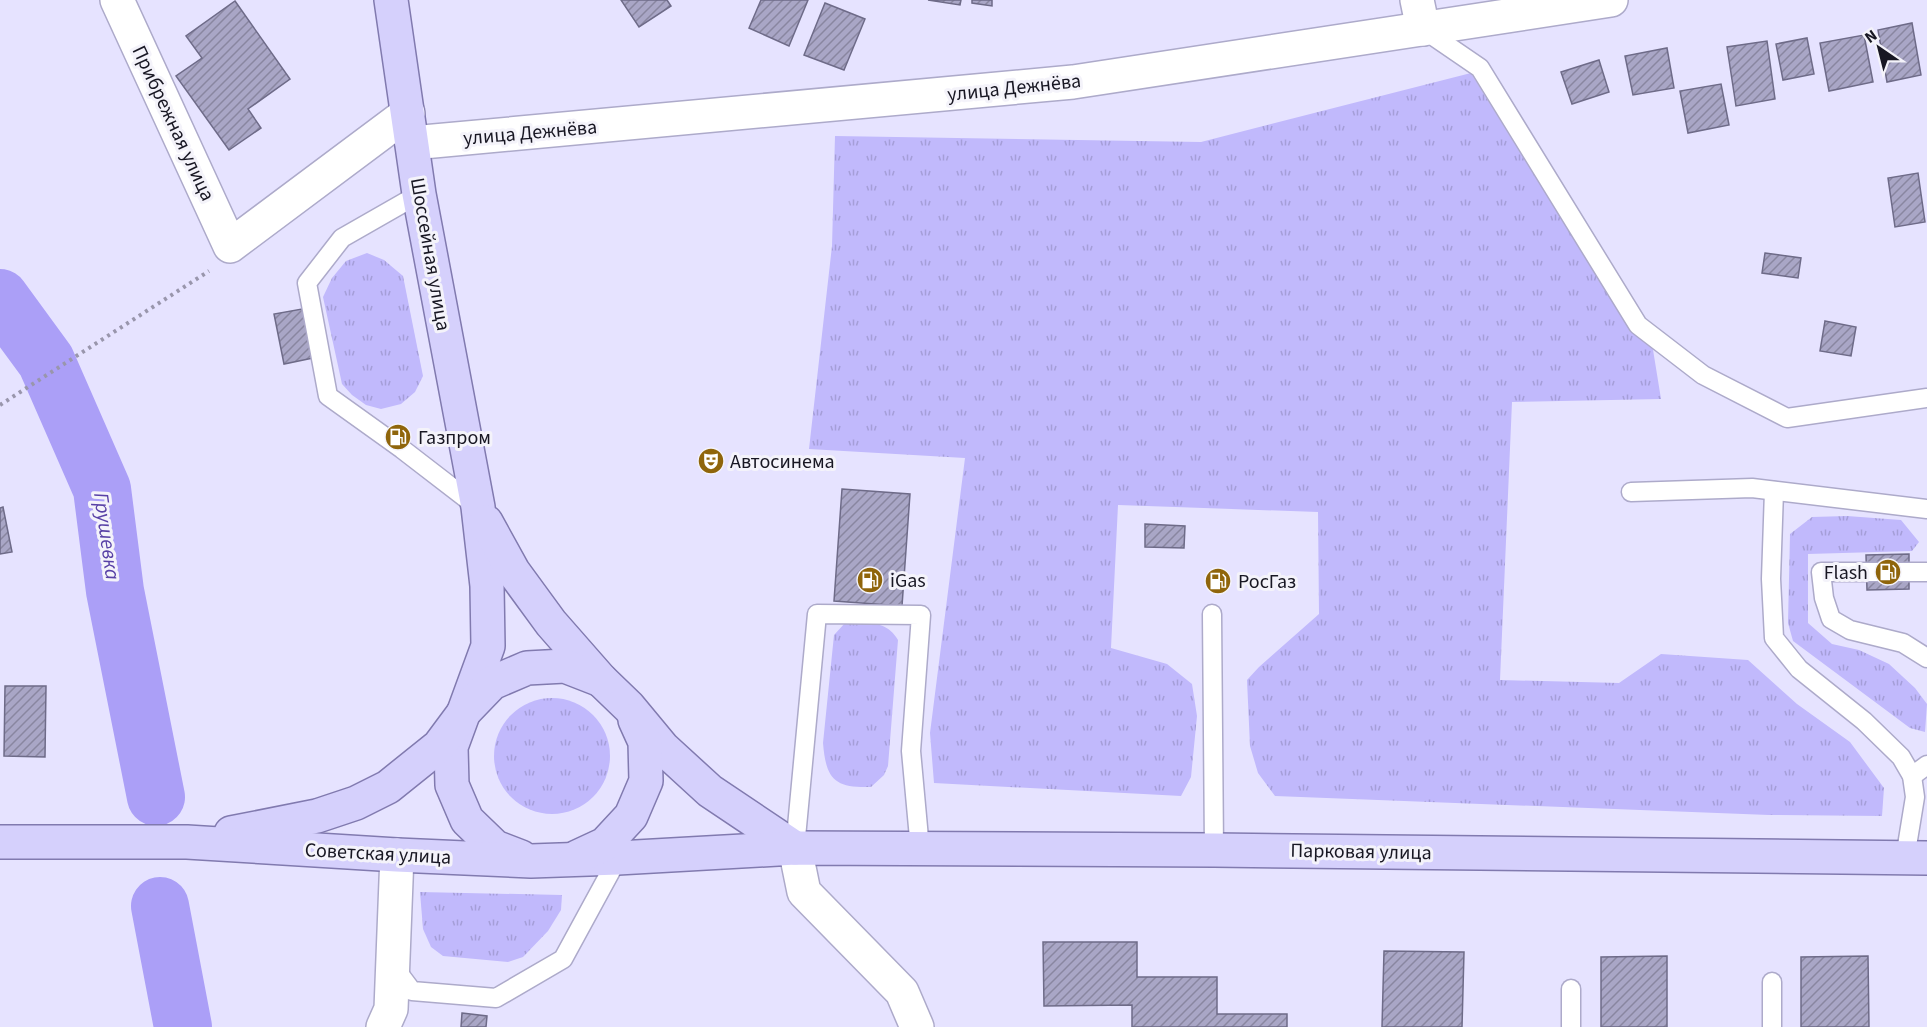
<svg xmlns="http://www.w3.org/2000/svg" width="1927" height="1027" viewBox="0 0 1927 1027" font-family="'Source Sans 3',sans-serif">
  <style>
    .grass { fill: url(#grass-tufts) }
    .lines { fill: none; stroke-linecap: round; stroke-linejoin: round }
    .river { stroke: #ab9ff7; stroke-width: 58 }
    .building { fill: url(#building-hatch); stroke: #6e6b88; stroke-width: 1.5 }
    .lane-casing { stroke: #adaaca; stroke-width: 21 }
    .street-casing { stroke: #adaaca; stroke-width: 36 }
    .primary-casing { stroke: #817aaf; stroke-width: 36 }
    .path { stroke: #9996ac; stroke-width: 4; stroke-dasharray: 3 4.5; stroke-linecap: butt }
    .lane { stroke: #fff; stroke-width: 18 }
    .street { stroke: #fff; stroke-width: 33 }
    .primary { stroke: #d5d0fc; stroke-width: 33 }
    .labels { text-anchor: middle; stroke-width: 6; stroke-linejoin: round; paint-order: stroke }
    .street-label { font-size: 20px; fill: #181723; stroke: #f4f3fa }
    .poi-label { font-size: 20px; fill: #181723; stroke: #f4f3fa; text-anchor: start }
    .water-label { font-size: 21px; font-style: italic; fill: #5841a6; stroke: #f4f3fa }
  </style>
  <defs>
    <pattern id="grass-tufts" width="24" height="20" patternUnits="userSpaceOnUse" patternTransform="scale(1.5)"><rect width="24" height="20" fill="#c1b9fc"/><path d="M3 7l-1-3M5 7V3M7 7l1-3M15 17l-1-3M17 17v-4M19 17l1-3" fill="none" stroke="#a59ed8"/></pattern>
    <pattern id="building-hatch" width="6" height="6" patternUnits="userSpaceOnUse" patternTransform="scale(1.5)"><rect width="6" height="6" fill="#a9a6c6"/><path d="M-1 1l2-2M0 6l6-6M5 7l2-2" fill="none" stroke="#8986a0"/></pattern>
  </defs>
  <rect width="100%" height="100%" fill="#e6e3ff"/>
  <g class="grass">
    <polygon points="1471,73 1574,239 1649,325 1661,399 1512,402 1500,680 1619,683 1661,654 1748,660 1797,704 1850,742 1884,788 1882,816 1769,815 1275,796 1258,773 1250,746 1247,680 1259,667 1319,614 1318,512 1118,505 1111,648 1167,664 1192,684 1197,716 1191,777 1181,796 934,783 930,733 965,458 809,449 832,246 835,136 1201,142"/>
    <polygon points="367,253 384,260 403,276 423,376 415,392 401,404 381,409 366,405 352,395 342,384 323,297 332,278 346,261"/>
    <polygon points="1847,516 1901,520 1919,542 1912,551 1808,554 1808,623 1832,644 1859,650 1889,664 1915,688 1927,704 1925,732 1910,728 1793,641 1788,623 1790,534 1812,517"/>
    <path d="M845,623C866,623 886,619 898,640L888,766L884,775L871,787C835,788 826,780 823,743L834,635Z"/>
    <circle cx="552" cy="756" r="58"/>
    <polygon points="420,892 562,895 561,910 548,931 523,957 508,962 443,956 431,947 423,929"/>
  </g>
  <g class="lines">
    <g class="river">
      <polyline points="0,298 46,361 102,489 115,591 156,797"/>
      <polyline points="160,906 183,1027"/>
    </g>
  </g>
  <g class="building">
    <polygon points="621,0 667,0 671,6 639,27"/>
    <polygon points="761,0 808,0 789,46 749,28"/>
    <polygon points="928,0 961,0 960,5"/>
    <polygon points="972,0 992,0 992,6 972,3"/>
    <polygon points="235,1 290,79 248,109 261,128 229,150 176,76 202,58 186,36"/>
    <polygon points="825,3 865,19 844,70 804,55"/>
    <polygon points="1912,23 1921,75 1887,82 1878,30"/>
    <polygon points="1864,35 1873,82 1829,91 1820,43"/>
    <polygon points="1807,38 1814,74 1783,80 1776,44"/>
    <polygon points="1767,41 1775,99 1736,106 1727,47"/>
    <polygon points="1667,48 1674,88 1633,95 1625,56"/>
    <polygon points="1599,60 1609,92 1572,104 1561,72"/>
    <polygon points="1721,84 1729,125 1688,133 1680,91"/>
    <polygon points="1918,173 1925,222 1895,227 1888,178"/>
    <polygon points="1765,253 1801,258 1798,278 1762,273"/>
    <polygon points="313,307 323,356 284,364 274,314"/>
    <polygon points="1825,321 1856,327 1851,356 1820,351"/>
    <polygon points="842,489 910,494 902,606 834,601"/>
    <polygon points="3,507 12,552 0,554 0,508"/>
    <polygon points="1145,524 1185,526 1184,548 1145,547"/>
    <polygon points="1909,554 1909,589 1867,590 1866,555"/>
    <polygon points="5,686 46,686 45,757 4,756"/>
    <polygon points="1043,942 1137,942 1137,977 1217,977 1217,1014 1287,1014 1287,1027 1132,1027 1132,1005 1044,1006"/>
    <polygon points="1384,951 1464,952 1462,1027 1382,1027"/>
    <polygon points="1667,956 1667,1027 1601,1027 1601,957"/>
    <polygon points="1868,956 1869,1027 1801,1027 1801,957"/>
    <polygon points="462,1013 487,1016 486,1027 461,1027"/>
  </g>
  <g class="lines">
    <defs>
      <g id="lane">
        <polyline points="1423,29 1480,68 1638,325 1703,375 1787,418 1927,398"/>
        <polyline points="419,194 342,238 307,283 328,396 402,449 476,506"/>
        <polyline points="1774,491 1771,579 1774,638 1799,669 1864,721 1901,757 1912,776 1915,797 1905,858"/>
        <polyline points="1631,492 1752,488 1927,509"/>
        <polyline points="1927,572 1821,572 1824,598 1831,619 1850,630 1903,643 1927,658"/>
        <polyline points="1212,614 1214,850"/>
        <polyline points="1912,776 1927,765"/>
        <polyline points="795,848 817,614 921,615 911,751 920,849"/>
        <polyline points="394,967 412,991 496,998 563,959 618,858"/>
        <polyline points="1772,982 1772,1027"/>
        <polyline points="1571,1027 1571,989"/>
      </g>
      <g id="street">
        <polyline points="117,0 230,246 408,113"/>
        <polyline points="1417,0 1423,29"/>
        <polyline points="412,143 1073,82 1611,0"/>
        <polyline points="795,848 804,892 902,992 917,1027"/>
        <polyline points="383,1027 391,1009 397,855"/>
      </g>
      <g id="primary">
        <polyline points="391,0 419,194 478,507 487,586 488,646 451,747 452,785 467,820 495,847 521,857"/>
        <polyline points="486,522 513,571 551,623 601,680 629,707 663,748 710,791 795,848"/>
        <polyline points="231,833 317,816 356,803 388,787 439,746 465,711 492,683 527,668 565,666 601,680"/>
        <polyline points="0,842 187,842 397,855 531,861 618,858 795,848 1214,850 1927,858"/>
        <polyline points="577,857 605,844 631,816 646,781 645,742 635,720"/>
      </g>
    </defs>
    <use href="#lane" class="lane-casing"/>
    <use href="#street" class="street-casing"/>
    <use href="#primary" class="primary-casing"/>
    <polyline class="path" points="0,405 209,271"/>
    <use href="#lane" class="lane"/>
    <use href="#street" class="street"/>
    <use href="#primary" class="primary"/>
  </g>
  <defs>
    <symbol id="fuel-disc" viewBox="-11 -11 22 22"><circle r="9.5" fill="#8f650b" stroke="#f4f3fa"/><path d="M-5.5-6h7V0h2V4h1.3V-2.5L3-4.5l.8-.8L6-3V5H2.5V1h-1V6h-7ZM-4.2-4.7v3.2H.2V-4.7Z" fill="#fff"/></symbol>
    <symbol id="theatre-disc" viewBox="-11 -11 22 22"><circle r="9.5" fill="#8f650b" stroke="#f4f3fa"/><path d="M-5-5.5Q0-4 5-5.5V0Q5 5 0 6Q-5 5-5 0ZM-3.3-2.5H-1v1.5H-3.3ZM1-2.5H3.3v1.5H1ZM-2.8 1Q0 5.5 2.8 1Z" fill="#fff"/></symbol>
  </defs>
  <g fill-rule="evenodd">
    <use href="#fuel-disc" x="383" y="422" width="30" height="30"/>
    <use href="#theatre-disc" x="696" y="446" width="30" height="30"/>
    <use href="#fuel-disc" x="1873" y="557" width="30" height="30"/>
    <use href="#fuel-disc" x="855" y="565" width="30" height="30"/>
    <use href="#fuel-disc" x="1203" y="566" width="30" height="30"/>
  </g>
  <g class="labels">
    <g class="street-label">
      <text transform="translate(1014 87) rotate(-6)" y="7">улица Дежнёва</text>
      <text transform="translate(174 123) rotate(65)" y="7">Прибрежная улица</text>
      <text transform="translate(530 132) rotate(-5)" y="7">улица Дежнёва</text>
      <text transform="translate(431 254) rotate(80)" y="7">Шоссейная улица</text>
      <text transform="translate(1361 851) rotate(1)" y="7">Парковая улица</text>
      <text transform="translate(378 853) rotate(3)" y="7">Советская улица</text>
    </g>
    <g class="poi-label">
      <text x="418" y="444">Газпром</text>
      <text x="730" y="468">Автосинема</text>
      <text x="1868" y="579" text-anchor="end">Flash</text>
      <text x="890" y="587">iGas</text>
      <text x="1238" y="588">РосГаз</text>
    </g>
    <g class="water-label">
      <text transform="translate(107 536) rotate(82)" y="7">Грушевка</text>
    </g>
  </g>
  <g transform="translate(1879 48) rotate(325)" stroke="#f4f3fa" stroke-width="4.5" paint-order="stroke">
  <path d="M0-4.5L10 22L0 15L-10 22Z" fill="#181723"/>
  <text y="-9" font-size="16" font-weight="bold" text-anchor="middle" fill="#181723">N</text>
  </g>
</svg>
